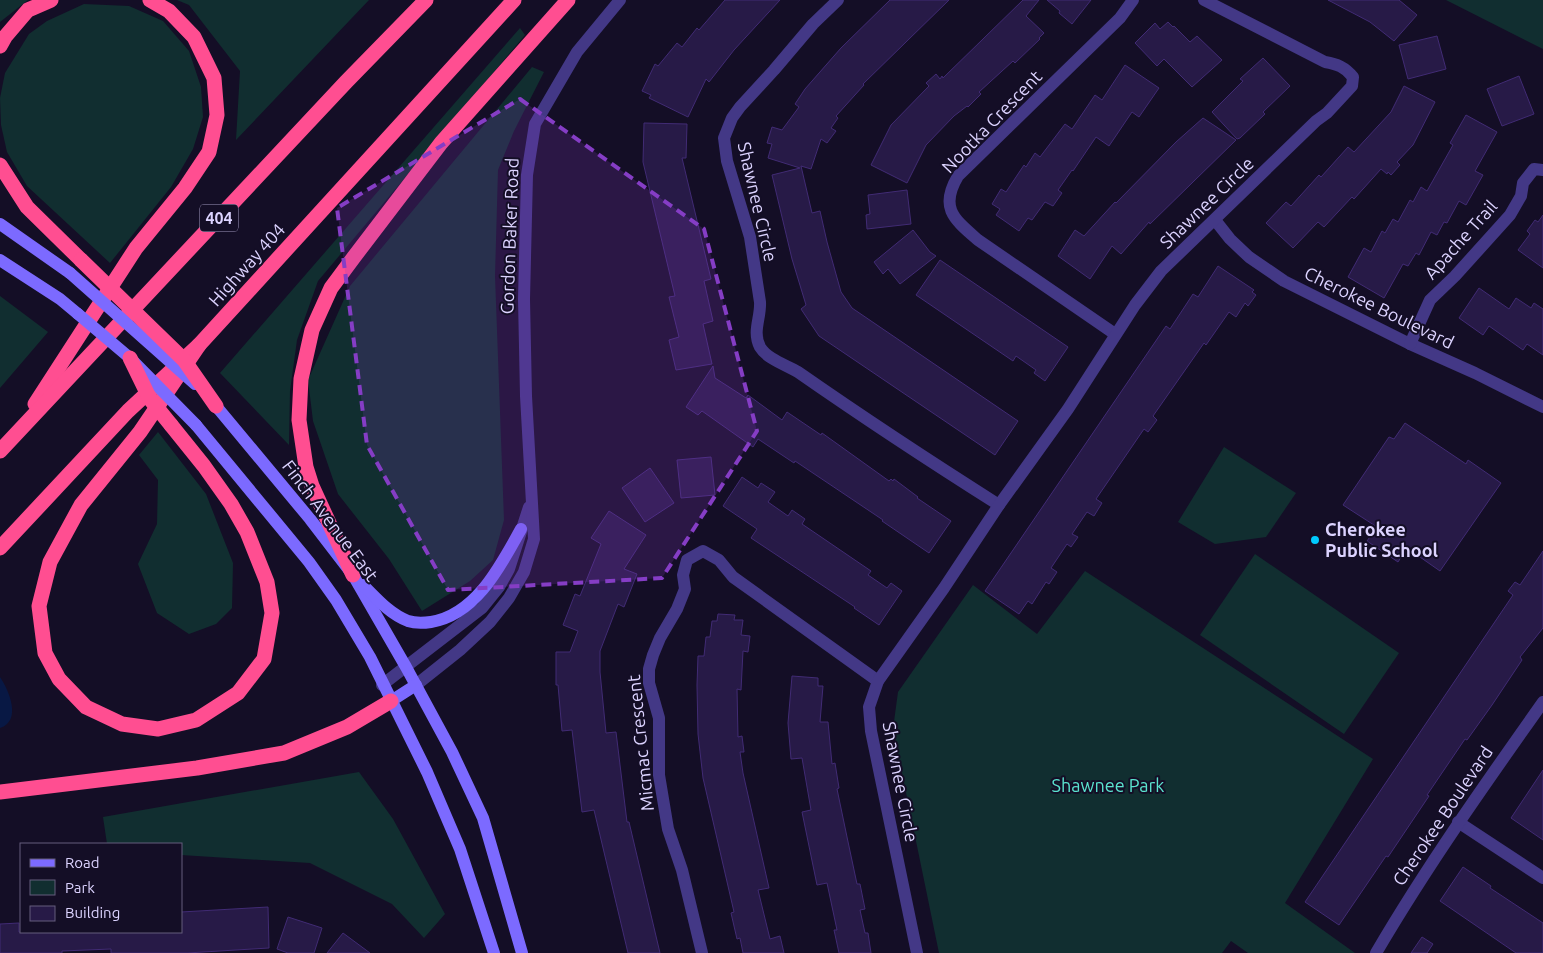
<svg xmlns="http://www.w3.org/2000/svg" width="1543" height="953" viewBox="0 0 1543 953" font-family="Ubuntu,sans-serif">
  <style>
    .green { fill: #112e30 }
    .water { fill: #081844 }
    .building { fill: #271a47; stroke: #412b74 }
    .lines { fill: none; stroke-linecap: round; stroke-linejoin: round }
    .minor { stroke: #433886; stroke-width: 12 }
    .tertiary { stroke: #433886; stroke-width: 12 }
    .secondary { stroke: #7c6aff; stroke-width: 12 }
    .motorway { stroke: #ff4e91; stroke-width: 15 }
    .secondary-bridge { stroke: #7c6aff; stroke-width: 12 }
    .motorway-bridge { stroke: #ff4e91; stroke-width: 15 }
    .marked { fill: #853dc5; fill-opacity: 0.2; stroke: #853dc5; stroke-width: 4; stroke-dasharray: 10 6; stroke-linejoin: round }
    .poi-dot { fill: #00cafe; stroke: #140e26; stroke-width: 2 }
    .labels { text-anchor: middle; stroke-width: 4; stroke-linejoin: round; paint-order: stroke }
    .shield { fill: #140e26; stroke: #a098be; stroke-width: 1 }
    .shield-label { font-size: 16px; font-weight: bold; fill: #dcd3ff }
    .street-label { font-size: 18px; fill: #dcd3ff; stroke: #140e26 }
    .poi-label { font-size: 18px; font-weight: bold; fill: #dcd3ff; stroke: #140e26; text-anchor: start }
    .park-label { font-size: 18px; fill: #5be3cf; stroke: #140e26 }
  </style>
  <rect width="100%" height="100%" fill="#140e26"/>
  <g class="green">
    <polygon points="0,0 28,0 0,22"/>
    <polygon points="177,0 369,0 236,140 240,71 189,5"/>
    <polygon points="1446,0 1543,0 1543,49"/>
    <polygon points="84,4 129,6 163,21 189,51 201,87 203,117 193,149 171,187 110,263 27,186 7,152 1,125 0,98 5,73 29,34 47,21"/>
    <polygon points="520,28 525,35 318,281 297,340 290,391 289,445 220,373"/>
    <polygon points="532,67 544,72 514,131 498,170 495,276 504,520 493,560 470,581 422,611 389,559 338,494 313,421 308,380 350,286"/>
    <polygon points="0,296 48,332 0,388"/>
    <polygon points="158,432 206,494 233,563 232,608 216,624 189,634 157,613 138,564 157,524 158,480 139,455"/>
    <polygon points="1224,447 1296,493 1266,537 1215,544 1178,522"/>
    <polygon points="1255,554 1399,653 1344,734 1200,635"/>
    <polygon points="1085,571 1373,759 1285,903 1355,953 1248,953 1231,941 1222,953 939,953 893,729 898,692 973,585 1037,634"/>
    <polygon points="359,772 393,819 445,914 424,938 392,904 310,863 181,855 181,844 107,844 103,817"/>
  </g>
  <path class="water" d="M0,677C9,690 22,721 0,728Z"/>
  <g class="building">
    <polygon points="725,0 780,0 734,50 709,82 706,79 688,117 649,98 651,95 642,91 655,64 658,66 677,43 682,47 697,28 699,30"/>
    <polygon points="890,0 949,0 863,84 864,85 836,116 838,118 831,128 836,131 827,143 821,139 811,169 801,166 812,213 820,211 827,242 841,292 852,308 1018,421 995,455 819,336 801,309 806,305 792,259 772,175 800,168 768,158 772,144 767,143 772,127 782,130 799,107 795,104 805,89 841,48"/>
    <polygon points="1023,0 1039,0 1026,16 1044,33 1039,38 1040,39 1015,63 1013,61 979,92 981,94 968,107 967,106 954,116 926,145 907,183 871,165 891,125 929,86 926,83 936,74 940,79 942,76 943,78"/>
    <polygon points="1047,0 1091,0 1072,24 1059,13 1060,11"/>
    <polygon points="1328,0 1399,0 1417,15 1394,41 1370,22"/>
    <polygon points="1168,22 1173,27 1174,26 1190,42 1197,36 1222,60 1192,87 1164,59 1157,66 1135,43 1155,23 1160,29"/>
    <polygon points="1437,36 1446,69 1408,79 1399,45"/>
    <polygon points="1263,58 1290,86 1263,112 1265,114 1240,138 1237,139 1212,112 1243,81 1240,79"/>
    <polygon points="1125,65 1159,88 1139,117 1132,112 1109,146 1096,137 1073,171 1072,170 1058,190 1062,193 1053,206 1045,202 1032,220 1028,218 1019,231 996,215 1000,209 992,204 1001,189 1006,192 1024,165 1026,167 1035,153 1040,157 1065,124 1072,129 1095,95 1102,100"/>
    <polygon points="1519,76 1534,114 1502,126 1487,89"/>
    <polygon points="1404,86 1435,102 1413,145 1397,162 1400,165 1391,175 1388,172 1387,174 1381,169 1354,199 1352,197 1324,227 1318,222 1293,248 1266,223 1286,202 1291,206 1319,175 1321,177 1348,147 1354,152 1391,112"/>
    <polygon points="1466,115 1497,132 1475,171 1483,175 1466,205 1459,201 1447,223 1444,222 1437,235 1431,232 1419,255 1416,253 1408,266 1403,264 1384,298 1348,277 1364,248 1371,252 1382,231 1385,233 1393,219 1398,222 1410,200 1413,202 1421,187 1427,191 1453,145 1450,143"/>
    <polygon points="1203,118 1236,140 1150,224 1149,222 1121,254 1112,246 1090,279 1058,256 1075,230 1084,236 1115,202 1116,203 1176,142"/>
    <polygon points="644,123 687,124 686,158 682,158 711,279 704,281 713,321 703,324 712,364 676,370 669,340 679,337 669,297 675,296 643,162"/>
    <polygon points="907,190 911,224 867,229 866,215 870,214 868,195"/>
    <polygon points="1543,215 1543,268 1518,250 1530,234 1527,231 1535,220 1538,222"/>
    <polygon points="913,230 930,252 936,256 900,284 888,269 883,274 874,262"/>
    <polygon points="940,260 1068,347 1045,381 1034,373 1036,370 1016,356 1013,361 916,295"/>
    <polygon points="1218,266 1254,290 1252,292 1256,295 1248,306 1245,303 1236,317 1229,312 1206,345 1204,343 1153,416 1157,420 1148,432 1144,429 1096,499 1102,503 1094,516 1087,512 1072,534 1078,537 1071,547 1067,544 1051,568 1057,572 1049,584 1046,582 1032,604 1028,601 1019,614 985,591 1166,326 1170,329 1193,294 1198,297"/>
    <polygon points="1479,288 1509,309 1516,298 1531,308 1534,303 1543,309 1543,355 1527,344 1523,350 1489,326 1483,335 1459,318"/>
    <polygon points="713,366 715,378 729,387 746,398 748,395 782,420 787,412 821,435 822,433 889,481 891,479 893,481 894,479 918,497 917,498 951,521 929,553 882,521 883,520 795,461 794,463 758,439 753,447 702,411 698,415 686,407"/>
    <polygon points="1405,423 1466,464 1468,460 1501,483 1440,571 1407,548 1398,562 1367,541 1377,527 1343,505 1389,437 1394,439"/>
    <polygon points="711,457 715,495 681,498 677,460"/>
    <polygon points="650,468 674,503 645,522 622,488"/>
    <polygon points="742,477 758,488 761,483 775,492 768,502 788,516 792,510 805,519 802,524 871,571 868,575 887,588 891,583 902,591 879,625 854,608 855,607 751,538 757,529 723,506"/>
    <polygon points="609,511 646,535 624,569 637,574 624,607 618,604 600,651 600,672 606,733 616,732 627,822 629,822 660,953 628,953 594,810 582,812 572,730 562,731 558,685 556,685 556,652 570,652 578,631 563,625 575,594 580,596 601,544 591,538"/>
    <polygon points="1543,551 1543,628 1520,657 1522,660 1492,705 1467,740 1465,739 1427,795 1429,796 1388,857 1386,856 1339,925 1305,902 1490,629 1513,595 1508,591 1515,582 1520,585"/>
    <polygon points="718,614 735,615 734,620 743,620 741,635 750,636 748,652 743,651 741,690 737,689 738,737 742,736 744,752 740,752 743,773 769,888 758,890 770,939 780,936 784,953 743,953 740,938 737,939 731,913 734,912 703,778 698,734 697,685 698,656 704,656 706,637 710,637 712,621 717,621"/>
    <polygon points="792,676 818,678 818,686 823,686 820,722 828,722 832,764 835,763 839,788 837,789 847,837 857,884 860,884 865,909 860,910 865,933 868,933 871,953 839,953 834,930 837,930 827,883 817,885 802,812 811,810 802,758 791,759 788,723"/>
    <polygon points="1543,770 1543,840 1511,818"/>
    <polygon points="1463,867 1491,886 1490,888 1543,923 1543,953 1516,953 1440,901"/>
    <polygon points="268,907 269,948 187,953 111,953 111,949 62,951 62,953 0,953 0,924 19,923 19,932 181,932 181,912"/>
    <polygon points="288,917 322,928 314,953 288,953 277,949"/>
    <polygon points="343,933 370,953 327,953"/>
    <polygon points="1422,937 1433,944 1427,953 1411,953"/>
  </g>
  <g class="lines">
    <g class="minor">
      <path d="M838,0L813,24L774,70L740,107L732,118L724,138L727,161L750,237L760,302C761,318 752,331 760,347C767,359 786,365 798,372C864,418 931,462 999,505"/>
      <polyline points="1215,220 1230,239 1249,257 1284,281 1410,344 1475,373 1543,407"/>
      <path d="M1115,334L978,240C954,219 939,208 958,176L1120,18L1133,0"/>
      <polyline points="1410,344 1430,300 1455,276 1510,215 1521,196 1523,183 1534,169 1543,170"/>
      <polyline points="1458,822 1543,878"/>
      <polyline points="702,953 682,870 668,829 659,775 659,718 649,683 649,669 653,655 660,638 677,609 685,589 683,575 687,560 703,551 719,560 733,577 878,681"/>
      <path d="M917,953L871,731L869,707L878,681L944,588L999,505L1068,409L1135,305L1161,271L1316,121L1327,113L1352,86L1353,77C1345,67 1337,64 1325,62L1204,0"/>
      <path d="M1376,953C1427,866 1485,784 1543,702"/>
    </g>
    <g class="tertiary">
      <polyline points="382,685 482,608 499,587 509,569 529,507"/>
      <polyline points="416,685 460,650 490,622 509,598 524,572 534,539 526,396 524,299 527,175 535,124 577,52 620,0"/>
    </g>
    <g class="secondary">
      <polyline points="0,224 70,273"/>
      <polyline points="0,260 60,299 78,314"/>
      <polyline points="216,406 310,519 353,575 406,667 452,752 483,818 522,953"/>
      <polyline points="196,425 309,562 336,600 370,657 427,772 460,849 494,953"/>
      <path d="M363,585C377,599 390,614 408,621C414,623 424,623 431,622C476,615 501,565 521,529"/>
      <polyline points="391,701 416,685"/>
    </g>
    <g class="motorway">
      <polyline points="0,46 5,37 28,10 51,0"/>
      <polyline points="0,165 27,207 81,260"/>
      <polyline points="35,404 136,248 185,188 209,152 217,115 214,78 194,37 169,11 150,0"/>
      <polyline points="171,425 204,466 231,504 247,532 267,582 272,613 264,659 238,693 196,720 158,729 122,724 86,707 59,679 45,653 39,606 50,562 81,505 140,432 199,345"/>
      <polyline points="0,451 346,82 426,0"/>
      <polyline points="0,548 128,411 199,345 514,0"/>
      <polyline points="353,575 312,486 306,467 299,420 301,379 312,330 331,288 354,257 441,143 568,0"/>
      <polyline points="0,792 197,768 284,753 347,727 391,701"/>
    </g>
    <g class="secondary-bridge">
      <polyline points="70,273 195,384"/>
      <polyline points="78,314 130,358 196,425"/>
    </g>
    <g class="motorway-bridge">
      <polyline points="81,260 184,360 216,406"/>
      <polyline points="130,358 150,399 171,425"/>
    </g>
  </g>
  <path class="marked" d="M520,99L704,229L757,431L662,578L448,590L367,445L337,208Z"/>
  <circle class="poi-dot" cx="1315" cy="540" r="5"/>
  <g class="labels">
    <rect class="shield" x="200" y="204.5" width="38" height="27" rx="4"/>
    <g class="shield-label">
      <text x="219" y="224">404</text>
    </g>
    <g class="street-label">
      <text transform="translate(992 122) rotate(-46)" y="6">Nootka Crescent</text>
      <text transform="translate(757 202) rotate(77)" y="6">Shawnee Circle</text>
      <text transform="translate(1207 203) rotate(-44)" y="6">Shawnee Circle</text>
      <text transform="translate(510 236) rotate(-88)" y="6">Gordon Baker Road</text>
      <text transform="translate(1461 240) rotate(-48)" y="6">Apache Trail</text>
      <text transform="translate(247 265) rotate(-48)" y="6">Highway 404</text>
      <text transform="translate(1379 308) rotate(26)" y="6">Cherokee Boulevard</text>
      <text transform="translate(330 521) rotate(53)" y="6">Finch Avenue East</text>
      <text transform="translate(641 743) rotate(-96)" y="6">Micmac Crescent</text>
      <text transform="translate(900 782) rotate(79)" y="6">Shawnee Circle</text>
      <text transform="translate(1443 816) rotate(-56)" y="6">Cherokee Boulevard</text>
    </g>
    <g class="poi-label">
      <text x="1325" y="536">Cherokee<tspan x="1325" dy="21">Public School</tspan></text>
    </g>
    <g class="park-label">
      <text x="1108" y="792">Shawnee Park</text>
    </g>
  </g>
  <rect x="20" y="843" width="162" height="90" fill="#140e26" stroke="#645d7d"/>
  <rect x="30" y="859" width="25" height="8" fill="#7c6aff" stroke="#645d7d"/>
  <text x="65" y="868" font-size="15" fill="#dcd3ff">Road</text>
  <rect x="30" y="880" width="25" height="15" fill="#112e30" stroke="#645d7d"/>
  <text x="65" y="893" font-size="15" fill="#dcd3ff">Park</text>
  <rect x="30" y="906" width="25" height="15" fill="#271a47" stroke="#645d7d"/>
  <text x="65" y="918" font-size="15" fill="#dcd3ff">Building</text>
</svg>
